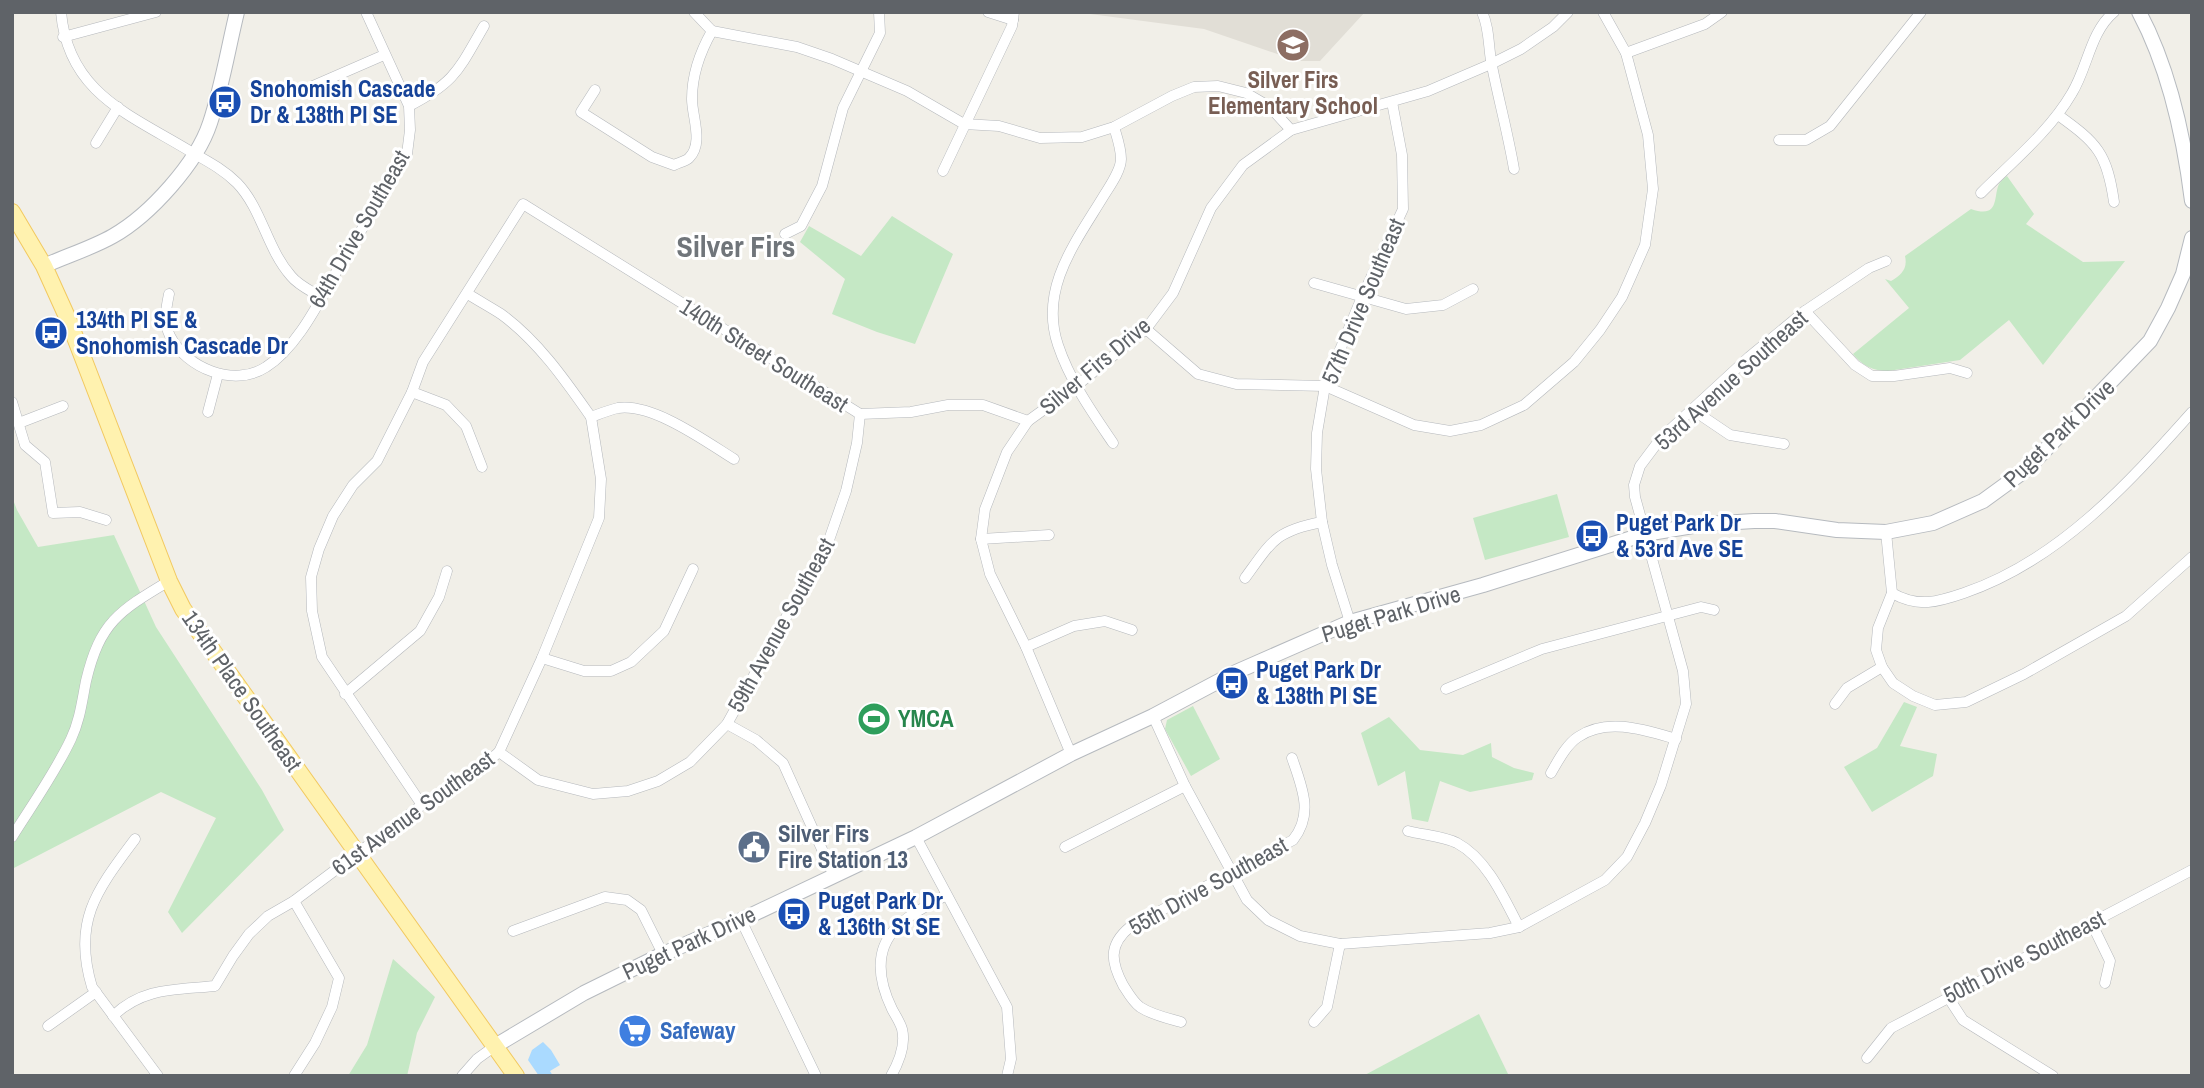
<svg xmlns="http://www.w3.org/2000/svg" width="2204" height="1088" viewBox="0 0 2204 1088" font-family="'Archivo Narrow',sans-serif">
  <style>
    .education { fill: #e1ded6 }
    .green { fill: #c5e8c5 }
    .water { fill: #aadaff }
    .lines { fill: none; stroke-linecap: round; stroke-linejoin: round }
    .street-casing { stroke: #b5b8bc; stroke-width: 11 }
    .secondary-casing { stroke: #b6babf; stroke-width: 16 }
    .primary-casing { stroke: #f2c960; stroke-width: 18 }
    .street { stroke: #fff; stroke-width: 10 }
    .secondary { stroke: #fff; stroke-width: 14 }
    .primary { stroke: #fff2af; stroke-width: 16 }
    .labels { text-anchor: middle; stroke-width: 6; stroke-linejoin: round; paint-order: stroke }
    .education-label { font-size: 23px; font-weight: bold; fill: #785e54; stroke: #fff }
    .transit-label { font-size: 23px; font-weight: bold; fill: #164399; stroke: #fff; text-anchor: start }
    .street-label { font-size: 23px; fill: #5f6368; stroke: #fff }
    .leisure-label { font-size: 23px; font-weight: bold; fill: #27864d; stroke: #fff; text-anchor: start }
    .service-label { font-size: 23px; font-weight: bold; fill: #4e5e75; stroke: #fff; text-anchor: start }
    .shop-label { font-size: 23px; font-weight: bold; fill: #366cbe; stroke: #fff; text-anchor: start }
    .district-label { font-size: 30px; font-weight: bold; fill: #70757a; stroke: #fff }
  </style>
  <rect width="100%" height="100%" fill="#f1efe8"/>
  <polygon class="education" points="1090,12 1365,12 1320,61 1298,61 1204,29 1090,14"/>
  <g class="green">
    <path d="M2007,176L2034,214L2026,224L2083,262L2125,261L2043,365L2009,320L1960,360L1888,371C1873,371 1863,366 1853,354L1909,308L1885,279L1891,281C1901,275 1908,269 1905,256L1971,209C2000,219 1993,197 1999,184C2001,181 2004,178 2007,176Z"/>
    <polygon points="892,216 953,254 915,344 877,332 832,314 845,279 800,242 809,226 861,256"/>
    <polygon points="1557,494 1569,537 1485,560 1473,518"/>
    <polygon points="12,497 17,510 38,547 114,535 156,627 262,790 284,830 182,933 168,912 216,818 161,792 12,869"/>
    <polygon points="1904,702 1917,707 1900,746 1937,754 1933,776 1872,812 1844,767 1877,748"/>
    <polygon points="1193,706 1220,759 1191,776 1165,729 1167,720"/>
    <polygon points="1389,717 1420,750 1463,755 1491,743 1492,757 1514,768 1534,773 1532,780 1470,792 1440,781 1428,822 1412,819 1405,771 1378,786 1361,733"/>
    <polygon points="393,959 435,997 417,1033 407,1076 348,1076 367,1045"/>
    <polygon points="1479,1014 1509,1076 1363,1076"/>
  </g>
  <polygon class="water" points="543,1042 551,1050 560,1065 550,1071 553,1076 539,1076 528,1060 532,1050"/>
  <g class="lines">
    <defs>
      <g id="street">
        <path d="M61,12C68,94 131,115 193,153C209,162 224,170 237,183C262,209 267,249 291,276C298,285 311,291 321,297"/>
        <polyline points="694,12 712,31"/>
        <polyline points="988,12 1013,20"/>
        <path d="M1482,12C1490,29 1488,48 1492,66C1499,101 1508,134 1514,169"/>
        <polyline points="712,31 797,47 832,59 907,91 964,124 999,126 1040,138 1082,137 1114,127 1172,96 1194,87 1218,86 1246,93 1270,107 1291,130"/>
        <polyline points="63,37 156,12"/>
        <polyline points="1626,53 1705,24 1722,12"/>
        <path d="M595,90L581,112L652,157L674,165C678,163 686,161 689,158C704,143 692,117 692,99C692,75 700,52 712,31"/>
        <polyline points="299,92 384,55"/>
        <path d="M409,106C456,82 459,69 484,26"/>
        <path d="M2058,115C2097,143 2107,153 2114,202"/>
        <polyline points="1779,140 1806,140 1830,126 1921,12"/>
        <polyline points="96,143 118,107"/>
        <polyline points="943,171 1012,26 1014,12"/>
        <path d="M1981,193C2012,162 2050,131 2072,93C2088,67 2090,32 2114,12"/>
        <polyline points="785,234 801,226 822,186 843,108 880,33 879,12"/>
        <polyline points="1314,283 1406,309 1443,305 1473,289"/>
        <path d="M169,294C166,309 163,322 170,336C186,368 234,388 266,367C297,348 320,300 338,269C361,231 384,193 407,154L410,130L409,106L366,12"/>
        <path d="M468,294C479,301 490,307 501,314C538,341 565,380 591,417C599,414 609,410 618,408C653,403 705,441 734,459"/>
        <polyline points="1805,311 1855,365 1872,376 1894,376 1950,368 1967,373"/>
        <polyline points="1146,329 1198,374 1236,384 1325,386 1414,425 1450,431 1481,425 1524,405 1574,362 1600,330 1622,297 1645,245 1653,189 1648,135 1626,53 1603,12"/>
        <polyline points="412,392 446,405 466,426 482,467"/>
        <polyline points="12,402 25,445 45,462 53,513 80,512 106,520"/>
        <polyline points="1693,410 1730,435 1784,444"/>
        <polyline points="208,412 218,374"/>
        <polyline points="19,423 63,406"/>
        <path d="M1113,443C1092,412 1070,381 1058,345C1039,289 1075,243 1103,197C1109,187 1121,171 1121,159C1121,148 1117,137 1114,127"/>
        <polyline points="981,539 1049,535"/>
        <path d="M1245,578C1272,541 1275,531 1322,522"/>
        <path d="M1892,593C1918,608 1938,602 1964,593C2058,561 2127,485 2192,412"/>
        <polyline points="1350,622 1332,565 1322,522 1316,469 1317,433 1325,386 1362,297 1403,209 1402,155 1392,102"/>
        <polyline points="1026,647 1074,626 1105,621 1132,630"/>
        <polyline points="542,658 584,671 611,671 631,662 664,631 693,569"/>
        <polyline points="1882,667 1876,650 1878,628 1892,593 1886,532"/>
        <polyline points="1446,689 1542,649 1701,607 1714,610"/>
        <polyline points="345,694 420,631 439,597 447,571"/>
        <polyline points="1835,704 1847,688 1882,667 1893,683 1913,696 1935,705 1966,702 2024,674 2126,616 2192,557"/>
        <polyline points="1153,716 1185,786 1247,900 1268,920 1300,936 1340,944 1490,933 1519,927 1605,880 1627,857 1645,823 1661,785 1686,704 1683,671 1635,497 1634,485 1640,466 1661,438 1749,357 1805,311 1869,268 1886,261"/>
        <polyline points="727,724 756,740 783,763 834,876"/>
        <polyline points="499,752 538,780 593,794 628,791 658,781 690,762 727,724 829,540 846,491 857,443 860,414"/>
        <polyline points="1071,754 1026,647 990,574 981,539 985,509 1007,452 1028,421 1075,387 1146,329 1173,293 1211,208 1243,165 1291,130 1428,91 1491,64 1521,49 1553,27 1568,12"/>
        <path d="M1551,773C1558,761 1566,745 1578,737C1607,717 1645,730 1676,739"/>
        <polyline points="422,805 322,657 312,611 311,577 319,549 333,516 353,485 377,461 412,392 423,362 523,204 860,414 911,412 948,405 983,405 1028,421"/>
        <path d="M1408,831C1423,835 1443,836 1457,843C1487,859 1504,898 1519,927"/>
        <path d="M12,837C32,805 55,773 71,739C80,720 82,701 86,681C100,622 119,611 169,581"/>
        <polyline points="916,837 1007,1007 1011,1059 1007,1076"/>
        <path d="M135,839C97,890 72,921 92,987L158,1076"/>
        <polyline points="1065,847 1185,786"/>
        <polyline points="741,920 816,1076"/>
        <polyline points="2091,922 2110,961 2105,983"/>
        <polyline points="513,931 605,897 627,900 641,910 663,954"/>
        <polyline points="1948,997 1963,1020 2053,1076"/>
        <path d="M113,1016C143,987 176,990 215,986L233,956L249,934L268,916L294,901L422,805L467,779L499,752L542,658L599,518L601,479L591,417"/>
        <path d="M1181,1022C1167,1018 1152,1015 1140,1007C1133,1002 1128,993 1123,985C1111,962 1108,945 1130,927L1293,840C1314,814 1302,787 1292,758"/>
        <polyline points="1314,1022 1327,1007 1340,944"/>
        <polyline points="48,1026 96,992"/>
        <polyline points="1867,1058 1891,1028 2192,870"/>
        <polyline points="294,1076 315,1043 332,1007 339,978 294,901"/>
        <polyline points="462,1076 477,1059 495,1046"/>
        <path d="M891,1076C899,1062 906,1045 902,1029C900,1022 895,1015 892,1009C879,982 873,952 896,928C910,913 930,905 946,895"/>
      </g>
      <g id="secondary">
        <path d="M2139,12C2170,70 2184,137 2192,201"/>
        <path d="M44,266C66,256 92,248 113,236C150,215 197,163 210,123C222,87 228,49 237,12"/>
        <polyline points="495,1046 584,993 663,954 741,920 916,837 1071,754 1153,716 1236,672 1350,622 1483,585 1645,534 1705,524 1754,521 1775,521 1837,530 1886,532 1933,523 1983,501 2027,469 2150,341 2168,308 2183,274 2192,238"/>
      </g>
      <polyline id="primary" points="12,212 44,266 68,319 169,581 183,609 516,1076"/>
    </defs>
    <use href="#street" class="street-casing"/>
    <use href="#secondary" class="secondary-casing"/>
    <use href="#primary" class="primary-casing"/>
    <use href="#street" class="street"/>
    <use href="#secondary" class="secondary"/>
    <use href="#primary" class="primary"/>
  </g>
  <defs>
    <symbol id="school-disc" viewBox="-11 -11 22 22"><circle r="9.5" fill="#8d6e63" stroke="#fff"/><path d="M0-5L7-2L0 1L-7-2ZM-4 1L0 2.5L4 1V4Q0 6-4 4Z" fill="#fff"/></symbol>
    <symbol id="bus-disc" viewBox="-11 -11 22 22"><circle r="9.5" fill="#1a4fb4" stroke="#fff"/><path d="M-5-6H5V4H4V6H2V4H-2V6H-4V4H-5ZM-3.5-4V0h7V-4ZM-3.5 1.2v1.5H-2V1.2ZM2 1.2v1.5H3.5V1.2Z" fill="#fff"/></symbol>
    <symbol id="stadium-disc" viewBox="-11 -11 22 22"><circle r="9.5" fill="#2e9e5b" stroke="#fff"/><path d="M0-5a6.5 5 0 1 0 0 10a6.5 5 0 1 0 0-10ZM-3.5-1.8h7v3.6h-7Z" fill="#fff"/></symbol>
    <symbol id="civic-disc" viewBox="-11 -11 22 22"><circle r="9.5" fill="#5c6f8a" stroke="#fff"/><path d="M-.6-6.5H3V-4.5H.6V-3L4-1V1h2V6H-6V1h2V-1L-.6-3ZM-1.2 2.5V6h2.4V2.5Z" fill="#fff"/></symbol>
    <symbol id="supermarket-disc" viewBox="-11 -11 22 22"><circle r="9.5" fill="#3f7fe0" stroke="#fff"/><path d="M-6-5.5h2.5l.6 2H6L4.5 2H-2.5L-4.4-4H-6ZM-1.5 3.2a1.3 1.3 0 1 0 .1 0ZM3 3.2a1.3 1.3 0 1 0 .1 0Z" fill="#fff"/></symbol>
  </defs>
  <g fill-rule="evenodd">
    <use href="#school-disc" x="1274" y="26" width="38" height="38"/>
    <use href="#bus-disc" x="206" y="83" width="38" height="38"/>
    <use href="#bus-disc" x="32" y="314" width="38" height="38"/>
    <use href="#bus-disc" x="1573" y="517" width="38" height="38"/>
    <use href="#bus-disc" x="1213" y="664" width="38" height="38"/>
    <use href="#stadium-disc" x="855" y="700" width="38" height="38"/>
    <use href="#civic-disc" x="735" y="828" width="38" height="38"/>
    <use href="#bus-disc" x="775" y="895" width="38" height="38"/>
    <use href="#supermarket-disc" x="616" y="1012" width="38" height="38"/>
  </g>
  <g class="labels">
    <g class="education-label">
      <text x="1293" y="88">Silver Firs<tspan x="1293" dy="26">Elementary School</tspan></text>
    </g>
    <g class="transit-label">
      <text x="250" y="97">Snohomish Cascade<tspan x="250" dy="26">Dr &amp; 138th Pl SE</tspan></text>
      <text x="76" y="328">134th Pl SE &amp;<tspan x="76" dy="26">Snohomish Cascade Dr</tspan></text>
      <text x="1616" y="531">Puget Park Dr<tspan x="1616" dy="26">&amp; 53rd Ave SE</tspan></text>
      <text x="1256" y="678">Puget Park Dr<tspan x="1256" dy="26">&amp; 138th Pl SE</tspan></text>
      <text x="818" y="909">Puget Park Dr<tspan x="818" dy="26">&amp; 136th St SE</tspan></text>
    </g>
    <g class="street-label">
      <text transform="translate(359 229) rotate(-60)" y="8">64th Drive Southeast</text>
      <text transform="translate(1363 301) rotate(-67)" y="8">57th Drive Southeast</text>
      <text transform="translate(764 355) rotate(32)" y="8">140th Street Southeast</text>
      <text transform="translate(1095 366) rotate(-40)" y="8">Silver Firs Drive</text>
      <text transform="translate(1731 380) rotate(-42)" y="8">53rd Avenue Southeast</text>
      <text transform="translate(2059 433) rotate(-44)" y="8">Puget Park Drive</text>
      <text transform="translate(1391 614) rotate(-17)" y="8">Puget Park Drive</text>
      <text transform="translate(781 625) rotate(-61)" y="8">59th Avenue Southeast</text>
      <text transform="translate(242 691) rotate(55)" y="8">134th Place Southeast</text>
      <text transform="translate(413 813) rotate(-36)" y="8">61st Avenue Southeast</text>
      <text transform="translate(1208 886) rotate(-29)" y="8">55th Drive Southeast</text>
      <text transform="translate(689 943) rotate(-25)" y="8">Puget Park Drive</text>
      <text transform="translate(2024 957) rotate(-27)" y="8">50th Drive Southeast</text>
    </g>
    <g class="leisure-label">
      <text x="898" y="727">YMCA</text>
    </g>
    <g class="service-label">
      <text x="778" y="842">Silver Firs<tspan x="778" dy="26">Fire Station 13</tspan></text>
    </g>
    <g class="shop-label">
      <text x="660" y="1039">Safeway</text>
    </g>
    <g class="district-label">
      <text x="736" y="257">Silver Firs</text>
    </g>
  </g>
  <rect width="2204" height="1088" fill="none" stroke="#5f6368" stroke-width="28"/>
</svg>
